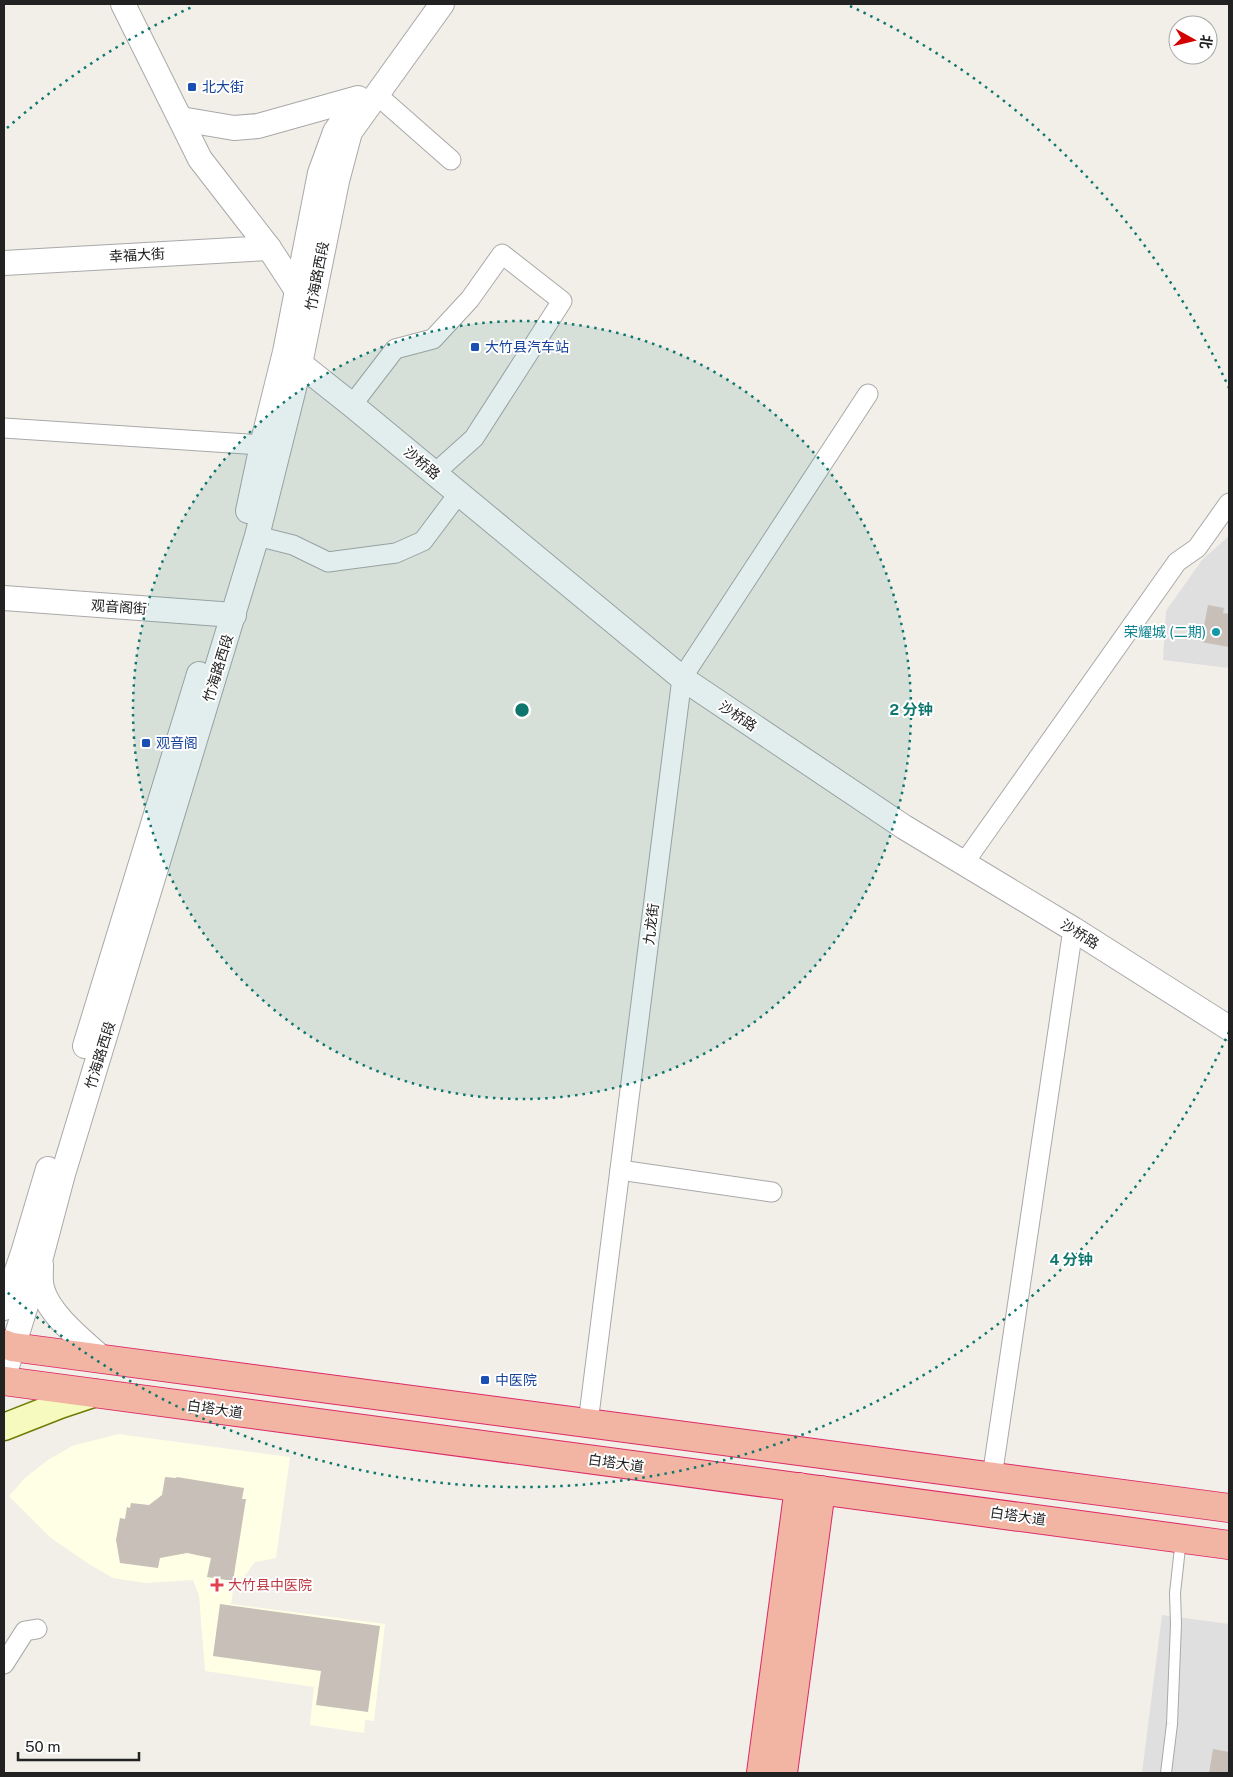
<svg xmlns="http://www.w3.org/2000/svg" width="1233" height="1777" viewBox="0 0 1233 1777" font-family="'Public Sans','Noto Sans SC',sans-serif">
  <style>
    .residential { fill: #e0dfdf }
    .education { fill: #ffffe5 }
    .building { fill: #c7bfb8 }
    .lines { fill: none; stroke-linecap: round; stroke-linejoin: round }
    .service-casing { stroke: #a9a9a9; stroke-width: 12 }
    .minor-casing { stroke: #a9a9a9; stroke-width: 21 }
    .tertiary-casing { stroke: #a9a9a9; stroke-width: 26 }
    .secondary-casing { stroke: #707d05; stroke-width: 29 }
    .trunk-casing { stroke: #dc2a67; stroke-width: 30 }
    .service { stroke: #fff; stroke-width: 10 }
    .minor { stroke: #fff; stroke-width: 19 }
    .tertiary { stroke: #fff; stroke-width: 24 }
    .secondary { stroke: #f7fabf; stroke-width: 26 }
    .trunk { stroke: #f2b4a3; stroke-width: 28 }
    .ring { fill: none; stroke: #0f766e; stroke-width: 2.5; stroke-dasharray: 2.5 5 }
    .transit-dot { fill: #1a4fb4; stroke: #fff; stroke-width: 2 }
    .culture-dot { fill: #0f9aa8; stroke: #fff; stroke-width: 2 }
    .health-dot { fill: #e0444e; stroke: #fff; stroke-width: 2 }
    .labels { text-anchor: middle; stroke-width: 4; stroke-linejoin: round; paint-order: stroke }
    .transit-label { font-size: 14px; fill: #164399; stroke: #fff; text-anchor: start }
    .street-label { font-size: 14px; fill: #222; stroke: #fff }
    .culture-label { font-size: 14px; fill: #0d838f; stroke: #fff; text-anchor: end }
    .health-label { font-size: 14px; fill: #be3a42; stroke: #fff; text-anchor: start }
    .centre { fill: #0f766e; stroke: #fff; stroke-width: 2.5 }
    .ring-label { font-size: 15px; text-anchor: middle; font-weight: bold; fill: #0f766e; stroke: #fff; stroke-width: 4; stroke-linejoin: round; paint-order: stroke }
  </style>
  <rect width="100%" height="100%" fill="#f2efe9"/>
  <g class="residential">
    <polygon points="1229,536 1229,668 1163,660 1166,611 1202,560"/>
    <polygon points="1162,1615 1229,1624 1229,1773 1142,1773"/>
  </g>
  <polygon class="education" points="118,1434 290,1457 276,1558 255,1562 233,1591 231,1604 385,1624 374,1721 365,1720 364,1733 310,1725 314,1687 205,1671 199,1596 193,1580 145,1583 113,1578 89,1564 51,1538 9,1496 25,1478 48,1460 72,1446"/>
  <g class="building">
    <polygon points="1208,605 1224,608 1223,613 1229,614 1229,647 1201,642"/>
    <polygon points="165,1477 176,1478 177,1477 244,1488 242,1499 246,1499 233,1581 207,1577 211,1558 187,1553 160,1558 158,1568 120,1563 116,1540 120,1518 125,1519 127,1507 130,1508 131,1503 149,1505 162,1495"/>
    <polygon points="220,1604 380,1626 368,1712 316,1705 321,1671 213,1656"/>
    <polygon points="1213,1749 1229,1752 1229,1773 1209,1773"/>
  </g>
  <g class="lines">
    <defs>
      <polyline id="service" points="1166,1773 1172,1724 1176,1624 1175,1593 1181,1539"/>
      <g id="minor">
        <polyline points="376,94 451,160"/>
        <polyline points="352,405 395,349 433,339 470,299 502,254 562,301 474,438 435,473"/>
        <polyline points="4,428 262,445"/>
        <polyline points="257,536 293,545 328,562 396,553 423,541 459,493"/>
        <polyline points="964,863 1177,562 1197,548 1229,503"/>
        <polyline points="620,1170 772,1192"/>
        <polyline points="588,1423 682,678 868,394"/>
        <polyline points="992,1477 1073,929"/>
        <polyline points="4,1664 25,1631 37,1629"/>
      </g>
      <g id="tertiary">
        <polyline points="123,4 200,159 269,248 301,297"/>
        <polyline points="181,119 234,128 258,126 358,98"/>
        <polyline points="4,263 269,248"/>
        <polyline points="289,355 352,405 682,678 904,827 1073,929 1229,1028"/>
        <polyline points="248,511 262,445 285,352 320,173 335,132 342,122"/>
        <polyline points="4,598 234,615"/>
        <polyline points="85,1046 199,674"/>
        <path d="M41,1265C41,1272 40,1281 42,1288C48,1314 84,1342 103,1359"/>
        <polyline points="4,1308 23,1253 48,1169"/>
        <polyline points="4,1376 41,1257 63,1174 257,536 300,364 337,181 350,132 442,4"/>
      </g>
      <polyline id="secondary" points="4,1427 60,1405 96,1393"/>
      <g id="trunk">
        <polyline points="4,1344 12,1347 1229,1508"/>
        <polyline points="4,1381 1229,1545"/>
        <polyline points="761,1773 799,1487"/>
        <polyline points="783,1773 821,1490"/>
      </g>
    </defs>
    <use href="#service" class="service-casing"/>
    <use href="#minor" class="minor-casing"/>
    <use href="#tertiary" class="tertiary-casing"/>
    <use href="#secondary" class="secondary-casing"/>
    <use href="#trunk" class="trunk-casing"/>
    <use href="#service" class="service"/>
    <use href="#minor" class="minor"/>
    <use href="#tertiary" class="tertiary"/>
    <use href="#secondary" class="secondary"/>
    <use href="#trunk" class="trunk"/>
  </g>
  <circle cx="522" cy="710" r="389" fill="#0f766e" fill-opacity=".12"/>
  <g class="ring">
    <circle cx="522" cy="710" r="389"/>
    <path d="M1229 1032A777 777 0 0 1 7 1292M7 128A777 777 0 0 1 194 6M850 6A777 777 0 0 1 1229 388"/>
  </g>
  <g class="transit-dot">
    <rect x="187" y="82" width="10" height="10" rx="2.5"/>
    <rect x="470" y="342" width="10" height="10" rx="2.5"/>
    <rect x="141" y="738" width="10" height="10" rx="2.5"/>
    <rect x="480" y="1375" width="10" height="10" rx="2.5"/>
  </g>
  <circle class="culture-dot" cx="1216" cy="632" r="5"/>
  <path class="health-dot" d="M214.5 1577.5h5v5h5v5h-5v5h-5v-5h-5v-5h5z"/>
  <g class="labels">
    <g class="transit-label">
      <text x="202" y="92">北大街</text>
      <text x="485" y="352">大竹县汽车站</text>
      <text x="156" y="748">观音阁</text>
      <text x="495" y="1385">中医院</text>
    </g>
    <g class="street-label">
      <text transform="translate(137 255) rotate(-3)" y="5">幸福大街</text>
      <text transform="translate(317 276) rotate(-79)" y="5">竹海路西段</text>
      <text transform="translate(422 463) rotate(40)" y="5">沙桥路</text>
      <text transform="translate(119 607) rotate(4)" y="5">观音阁街</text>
      <text transform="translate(218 668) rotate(-73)" y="5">竹海路西段</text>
      <text transform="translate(738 716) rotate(34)" y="5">沙桥路</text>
      <text transform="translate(651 924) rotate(-83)" y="5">九龙街</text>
      <text transform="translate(1080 934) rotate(32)" y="5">沙桥路</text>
      <text transform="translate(100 1055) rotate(-73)" y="5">竹海路西段</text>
      <text transform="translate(215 1409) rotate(8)" y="5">白塔大道</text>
      <text transform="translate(616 1463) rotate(8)" y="5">白塔大道</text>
      <text transform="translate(1018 1516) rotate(8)" y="5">白塔大道</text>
    </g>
    <g class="culture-label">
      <text x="1206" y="637">荣耀城 (二期)</text>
    </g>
    <g class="health-label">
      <text x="228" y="1590">大竹县中医院</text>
    </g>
  </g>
  <circle cx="522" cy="710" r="8" class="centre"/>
  <g class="ring-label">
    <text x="911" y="715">2 分钟</text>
    <text x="1071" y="1265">4 分钟</text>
  </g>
  <rect width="1233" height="1777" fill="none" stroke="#222222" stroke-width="10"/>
  <g transform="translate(1193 40) rotate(98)"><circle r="24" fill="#ffffff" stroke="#a7a7a7"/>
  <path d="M0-4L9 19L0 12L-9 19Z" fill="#d40000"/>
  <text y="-8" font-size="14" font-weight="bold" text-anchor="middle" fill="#222222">北</text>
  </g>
  <path d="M18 1752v8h121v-8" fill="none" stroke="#222222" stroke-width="2.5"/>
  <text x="25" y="1752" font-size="15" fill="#222222" stroke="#ffffff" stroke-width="4" paint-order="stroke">50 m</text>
</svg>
